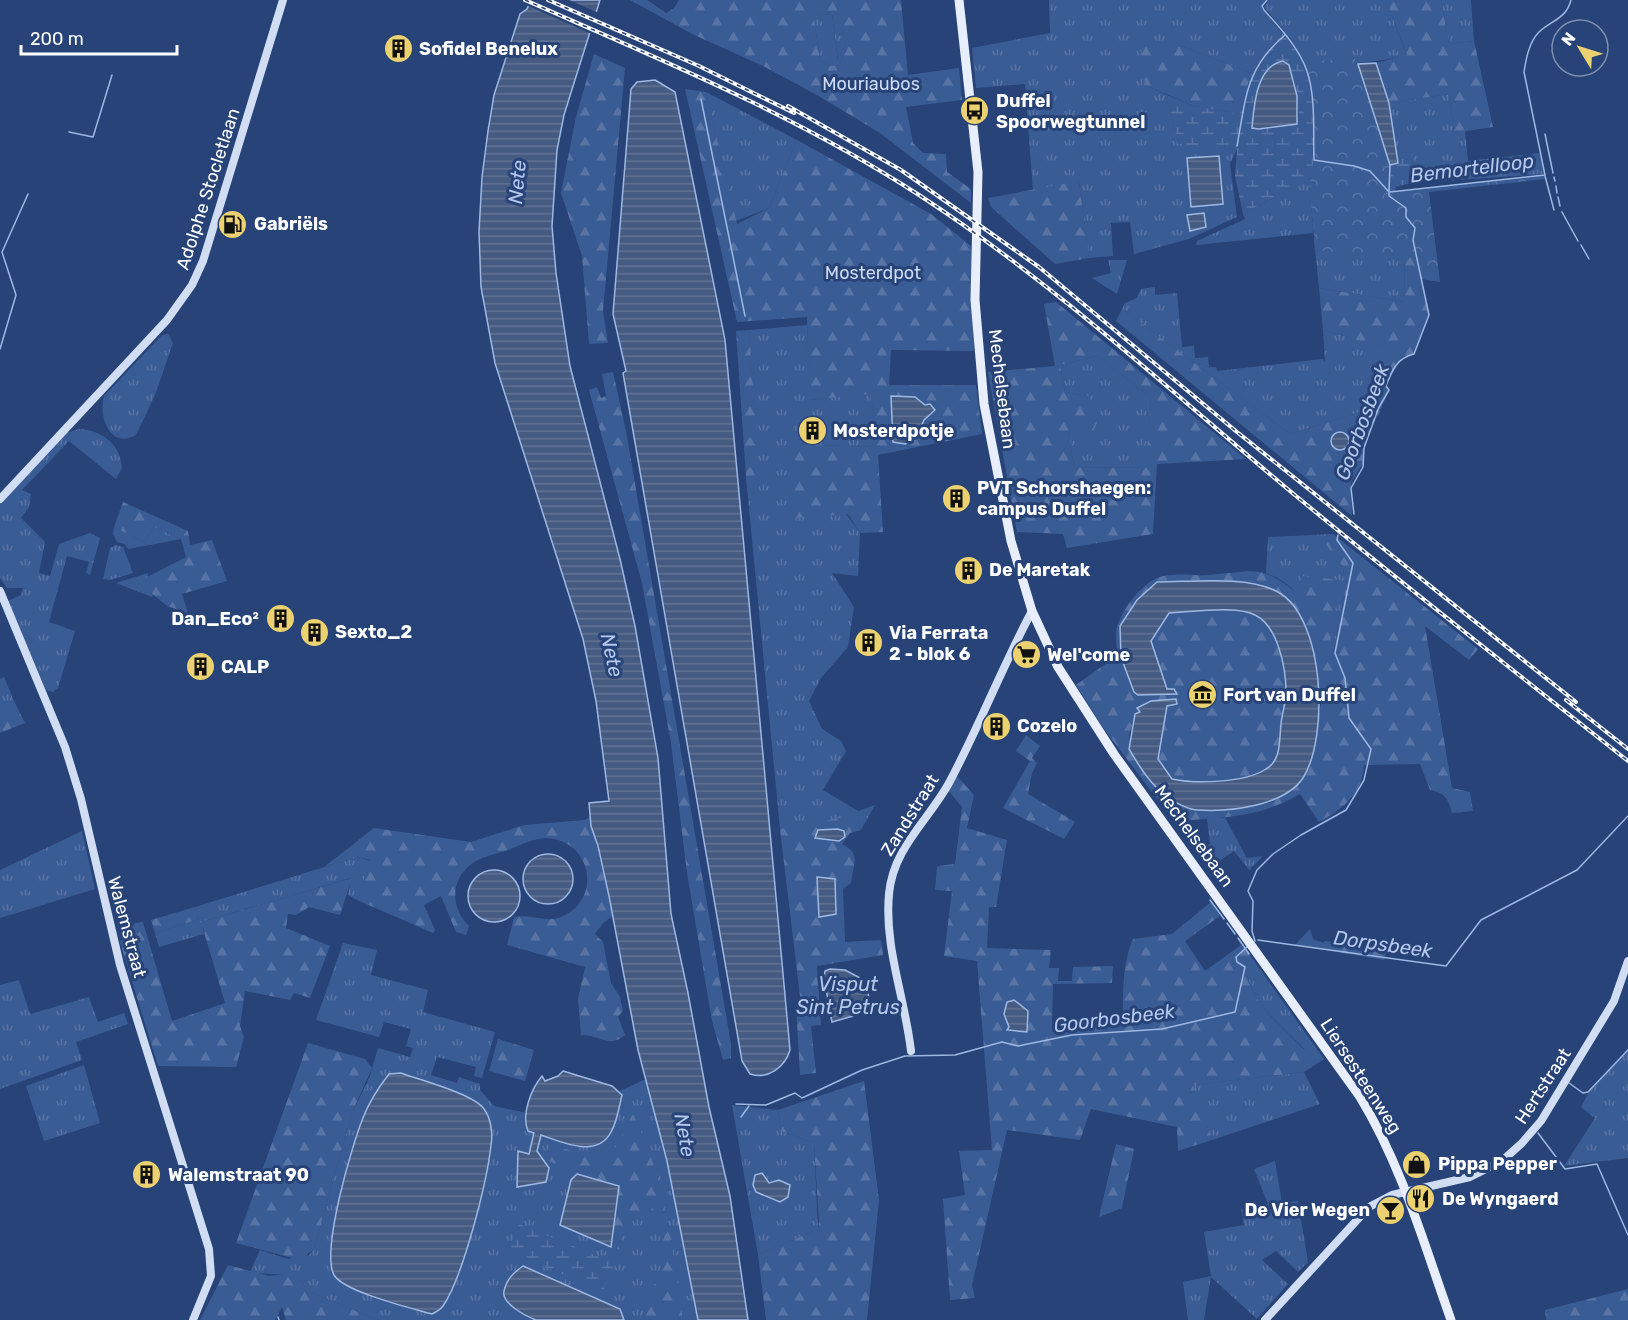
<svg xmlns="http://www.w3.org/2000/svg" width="1628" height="1320" viewBox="0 0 1628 1320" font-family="Rubik,sans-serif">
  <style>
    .grass { fill: url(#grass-tufts); fill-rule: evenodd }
    .forest { fill: url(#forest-firs); fill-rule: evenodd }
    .wetland { fill: url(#wetland-marsh); fill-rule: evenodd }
    .park { fill: url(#park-crowns) }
    .pitch { fill: #3a5c95 }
    .water { fill: url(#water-rules); stroke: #9db8e3; stroke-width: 1.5 }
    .pier { fill: #274378 }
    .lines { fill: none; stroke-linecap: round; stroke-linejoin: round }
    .stream { stroke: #9db8e3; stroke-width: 1.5 }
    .secondary { stroke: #d1ddf3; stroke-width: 8 }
    .primary { stroke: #e8eefc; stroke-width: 9 }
    .rail-casing { stroke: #fff; stroke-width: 4 }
    .rail { stroke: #274378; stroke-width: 1.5; stroke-dasharray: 4.5; stroke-linecap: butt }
    .labels { text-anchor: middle; stroke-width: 6; stroke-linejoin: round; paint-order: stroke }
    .poi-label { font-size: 18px; font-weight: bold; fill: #fff; stroke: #274378; text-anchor: start }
    .park-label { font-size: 18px; fill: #cbdaf2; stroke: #274378 }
    .street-label { font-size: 18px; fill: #fff; stroke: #274378 }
    .water-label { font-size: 20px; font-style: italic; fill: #b4c8eb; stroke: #274378 }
  </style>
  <defs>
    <pattern id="grass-tufts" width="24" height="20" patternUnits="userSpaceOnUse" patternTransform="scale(1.5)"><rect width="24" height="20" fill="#3a5c95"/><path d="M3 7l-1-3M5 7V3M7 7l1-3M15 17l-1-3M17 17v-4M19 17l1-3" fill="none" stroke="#5874a5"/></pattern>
    <pattern id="forest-firs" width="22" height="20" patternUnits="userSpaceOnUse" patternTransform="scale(1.5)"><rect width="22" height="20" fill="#3a5c95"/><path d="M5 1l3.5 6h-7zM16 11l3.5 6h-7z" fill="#5874a5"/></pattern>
    <pattern id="wetland-marsh" width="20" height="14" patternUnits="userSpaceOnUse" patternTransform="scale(1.5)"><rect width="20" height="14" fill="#3a5c95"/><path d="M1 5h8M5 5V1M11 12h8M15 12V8" fill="none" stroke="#5874a5"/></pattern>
    <pattern id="park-crowns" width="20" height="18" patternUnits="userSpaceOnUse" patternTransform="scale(1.5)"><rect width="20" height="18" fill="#3a5c95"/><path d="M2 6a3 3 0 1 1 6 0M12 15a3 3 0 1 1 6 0" fill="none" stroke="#5874a5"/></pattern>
    <pattern id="water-rules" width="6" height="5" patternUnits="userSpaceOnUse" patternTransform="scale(1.5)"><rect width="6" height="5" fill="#465b82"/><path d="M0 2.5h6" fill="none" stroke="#627495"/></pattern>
  </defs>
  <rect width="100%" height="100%" fill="#274378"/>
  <g class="grass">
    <path d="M1049,0H1265L1262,9L1282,33L1284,31L1264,7L1269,0H1386L1407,56C1374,63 1343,63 1310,67L1282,33L1251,73L1179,45L1145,85L1167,95L1178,143L1237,149L1230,164L1237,217L1189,239L1134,254L1130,222L1111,223L1113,256L1089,258L1079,181L1033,192L1025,84L976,88L972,48L1050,33Z"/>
    <polygon points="1441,0 1471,0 1474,41 1449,44"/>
    <path d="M822,12L835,13L844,18L846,50L839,65L830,66L820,60L814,18ZM832,14L838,61L822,15Z"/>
    <polygon points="706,92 797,140 769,208 736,221"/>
    <polygon points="1449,94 1454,133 1465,131 1468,161 1540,153 1544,174 1415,183 1412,153 1396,152 1389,103"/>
    <polygon points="1310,178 1313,233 1196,245 1197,241 1245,219 1243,214"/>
    <polygon points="1315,250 1404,257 1405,302 1319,288"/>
    <polygon points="1108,260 1127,260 1117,294 1092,278 1111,273"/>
    <polygon points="1155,287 1155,295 1177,293 1182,347 1194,346 1195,358 1208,357 1209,367 1216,367 1217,371 1323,359 1325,362 1323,330 1390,349 1360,412 1290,434 1122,309 1125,303 1137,298 1141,289"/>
    <polygon points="807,325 810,400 871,393 876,443 873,447 795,444 860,533 858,576 832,573 854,607 848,647 821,678 809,701 822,729 841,741 846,751 823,790 858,811 875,805 861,830 858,821 780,829 746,477 758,477 749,330"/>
    <path d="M168,334L173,343L155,395L136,435C110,450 98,416 104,396L162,335Z"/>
    <polygon points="1097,356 1151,397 1147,468 1074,467 1068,431 1088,396 1065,392 1060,365"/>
    <path d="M79,429C102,430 121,445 122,468L116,479L69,441L22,490L31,494L29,507L21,518L45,542L39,573L50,576L59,544L90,533L100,538L90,575L86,573L89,562L67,556L49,622L75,631L58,688L53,692L46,690L8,601L21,595L23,588H7L0,578V504L66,433Z"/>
    <polygon points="114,527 144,542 154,527 181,539 128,549 125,544 117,542 113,534"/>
    <path d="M1333,534L1326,543L1343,567L1344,580L1347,581L1332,659L1328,656C1312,620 1306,588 1266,573L1268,537Z"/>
    <polygon points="116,545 123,547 133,573 110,580 103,579 110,548"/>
    <polygon points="148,573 146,588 153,595 152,597 116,583"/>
    <polygon points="4,677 14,701 0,704 0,679"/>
    <polygon points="1207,818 1225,818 1247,858 1263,856 1249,870 1234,851 1208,869 1196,853 1210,844"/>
    <polygon points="82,831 95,889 0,918 0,870"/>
    <polygon points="357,857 371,861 357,900 348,895 351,878 201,922 204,934 159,947 155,933 199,919 195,907"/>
    <path d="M343,943L377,950L371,975L428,990L423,1012L495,1032L482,1078L474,1076L476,1067L437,1057L431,1075L457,1083L459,1077L480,1084V1090L494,1106L527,1113L525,1124L534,1133L529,1154L519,1151L549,1168L537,1151L541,1135L562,1142L603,1141L611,1133L622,1096L618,1092L646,1079L667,1161L698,1320H378L307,1291L300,1278C283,1272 268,1276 250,1272L260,1250L288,1259L309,1255L314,1249L352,1113L370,1076L378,1048L410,1057L413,1048L406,1046L411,1029L384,1022L379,1037L316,1020Z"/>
    <path d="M1252,958L1314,1045L1305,1050C1278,1022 1249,1002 1245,963Z"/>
    <polygon points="19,980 30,1014 89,997 98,1022 124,1013 128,1024 76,1042 82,1060 0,1089 0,985"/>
    <polygon points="1628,1048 1628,1158 1564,1166 1595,1118 1581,1107 1589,1092"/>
    <polygon points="84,1065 100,1123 44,1141 26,1086"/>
    <polygon points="1304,1072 1320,1104 1212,1140 1192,1085"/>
    <polygon points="732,1105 778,1110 781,1131 814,1143 818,1229 758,1255"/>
    <polygon points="1275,1161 1282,1203 1298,1201 1308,1262 1298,1272 1276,1251 1262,1260 1288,1284 1257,1319 1211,1277 1204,1320 1188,1320 1183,1282 1211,1276 1204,1232 1244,1225 1241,1209 1268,1204 1254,1169"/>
  </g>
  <g class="forest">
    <path d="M630,0H647L666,13L674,8L679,0H901L908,75L959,68L962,100L906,107L913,143L923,153L946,154L947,172L971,189V203L880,133L817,95L763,66L692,34ZM823,12L835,13L843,18L846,50L839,65L830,66L820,60L814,18Z"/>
    <polygon points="1386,0 1441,0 1449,44 1474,41 1493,127 1454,133 1449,94 1389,103 1376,63 1407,55"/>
    <polygon points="1179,45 1251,73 1240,114 1194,106 1145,85 1141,46"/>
    <polygon points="594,54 625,68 603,311 608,343 589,344 582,256 561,193 576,117"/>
    <polygon points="685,89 706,92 737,224 769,208 797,140 931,214 971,246 974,351 891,350 889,385 976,385 982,434 878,455 883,532 860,533 848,514 794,518 795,444 873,447 876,443 871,394 809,400 807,317 737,322"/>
    <polygon points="1079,181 1089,258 1055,264 991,207 988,198"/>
    <polygon points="1415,249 1429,315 1414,354 1402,357 1386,385 1389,390 1364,447 1363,463 1351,482 1352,516 1116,321 1122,309 1290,434 1360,412 1389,349 1323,330 1319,288 1405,302 1404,257"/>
    <path d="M1056,302L1246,459L1157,464L1153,534L1067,548L1063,534L1017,532L988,372L1055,366L1044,304ZM1097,356L1151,397L1146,468L1074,467L1068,431L1093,432L1101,413L1088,396L1065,392L1060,365Z"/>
    <polygon points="749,330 759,477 746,477 736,331"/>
    <polygon points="613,372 626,431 731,1044 731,1058 723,1060 712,1021 687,873 671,743 642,583 589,390 597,387 601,398 606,396 602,374"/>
    <polygon points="123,502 188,531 190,545 212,540 227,581 182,594 188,613 167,606 145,588 147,577 186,557 181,539 154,527 144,542 114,527"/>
    <path d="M1333,534L1478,649L1469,660L1425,626L1452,788L1470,792L1473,811L1452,813C1448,798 1445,793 1430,790L1420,764L1364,765C1363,793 1342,810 1319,822L1300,794C1260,818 1219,818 1174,821L1104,729L1076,685L1118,655C1117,648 1115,639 1116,632C1119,613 1139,586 1157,578C1171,572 1192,576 1207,575C1254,572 1261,562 1300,596L1301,576L1340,580L1328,656L1332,659L1347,581L1344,580L1343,567L1325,543ZM1157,582L1260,584L1321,704L1313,747L1293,789L1272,802L1248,806L1196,810L1177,802L1161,792L1133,757L1129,736L1135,715H1139L1151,701H1161L1167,706L1158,759L1172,779C1195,784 1245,783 1266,769C1282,760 1279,739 1281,724C1282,713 1286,703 1286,692C1286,668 1278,626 1255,615C1237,605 1191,612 1169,613L1151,641L1167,689L1174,692L1145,696L1128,679L1130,678L1120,626L1137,600Z"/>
    <polygon points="14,701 25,723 0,733 0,704"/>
    <polygon points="1026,735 1040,746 1032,758 1037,763 1032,773 1028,794 1075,822 1064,839 1003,808 1030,761 1016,751"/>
    <path d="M957,776L974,795L967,828L1007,840L996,907H989L987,948L1051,950L1049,968H1059L1058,981H1072L1073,967L1113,966L1112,983L1053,984L1052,1028L1123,1020C1123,994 1122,963 1133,939L1172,934L1211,902L1220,916L1185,941L1205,971L1241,945L1252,958L1245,963C1249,1002 1278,1022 1304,1050L1314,1045L1324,1059L1304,1072L1193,1085L1212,1140L1178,1151L1177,1127L1091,1109L1080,1140L1007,1130L972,1285L975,1298L950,1300L943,1199L965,1195L959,1151L992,1150L977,961L944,956L952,891L935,890L937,866L955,864L962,807L947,789Z"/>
    <path d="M590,817L613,916L604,922L595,934L603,942L611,983L620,997L623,1011L618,1017L625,1035C610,1049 597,1034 581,1035L578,999L585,967L507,945L514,917C526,915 534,918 546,919C566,921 585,904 587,884C590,857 567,834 538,839C528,841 518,846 508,850C495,854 480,857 470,865C450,881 451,909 469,926L466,935L456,932L441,896L424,905L435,930L433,933L357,900L371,860L357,857L324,867L374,828L471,842L524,825L585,820Z"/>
    <path d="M845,817L858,821L861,830L850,833L842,844C862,854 853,864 851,883L843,889L845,942L881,940L883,955L817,966L821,1025L811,1026L816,1073L800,1075L796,1006L801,1005L780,829ZM835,879V914L819,917Z"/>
    <polygon points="352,878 340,915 309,907 296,915 288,914 286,928 330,946 310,998 294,993 290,1000 245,991 240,1026 244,1037 236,1067 158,1066 120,942 135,923 143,922 172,1021 225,1003 201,922"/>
    <polygon points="195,907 199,919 155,933 151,920"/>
    <polygon points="1310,929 1313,939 1323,943 1325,941 1387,950 1384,960 1295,945"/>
    <polygon points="498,1039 534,1050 525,1081 489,1071"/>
    <polygon points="308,1043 365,1059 372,1068 352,1113 314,1249 300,1260 236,1243"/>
    <polygon points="864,1081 879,1200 867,1320 766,1320 758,1255 818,1229 819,1222 814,1143 781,1131 778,1110"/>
    <path d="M629,1107C665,1172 672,1247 683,1320H645L647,1300L665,1261L654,1208L633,1212L624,1219L621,1250L611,1247L619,1186L577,1174L543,1158L547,1150L553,1145L591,1157L610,1154L621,1140Z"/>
    <polygon points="1116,1144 1134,1149 1122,1208 1099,1217"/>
    <polygon points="228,1265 269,1276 293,1273 300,1278 307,1291 378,1320 286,1320 282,1307 275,1320 200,1320"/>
    <polygon points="1628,1289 1628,1320 1546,1320 1545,1310"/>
  </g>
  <g class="wetland">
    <path d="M1282,33L1310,67L1358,64L1382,143L1398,163L1396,152L1412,153L1415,183L1396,186L1394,202L1404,257L1315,250L1309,179L1243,214L1235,176L1237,149L1178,144L1167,95L1194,106L1240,114L1251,73ZM1273,64L1294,79L1299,116L1259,86Z"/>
    <polygon points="519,1224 614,1263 603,1291 508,1252"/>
  </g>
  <polygon class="park" points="1355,59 1389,166 1391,192 1544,175 1545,179 1429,192 1440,282 1421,279 1415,250 1408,260 1315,250 1310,176 1314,160 1312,101 1303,61"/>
  <polygon class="pitch" points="832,14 838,62 827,63 821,15"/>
  <g class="water">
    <polygon points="531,0 600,0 564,115 557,150 552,226 556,273 570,366 620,559 635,626 658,758 671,914 688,993 709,1107 730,1196 748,1320 698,1320 667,1161 638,1050 609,896 598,846 591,826 589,803 609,801 596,701 583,639 495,363 481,287 479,232 482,177 488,131 494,95 520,14 527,9"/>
    <path d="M1283,61L1289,65L1297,96V124L1259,129L1252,128C1254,106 1256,66 1283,61Z"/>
    <polygon points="1376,63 1389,103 1398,163 1390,165 1358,64"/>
    <path d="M655,80L675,92L725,340L790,1050C785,1067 768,1080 750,1074L742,1061L623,373L626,371L613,314L631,89L637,82Z"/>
    <polygon points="1219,156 1223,204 1191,207 1187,158"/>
    <polygon points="1204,213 1206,227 1190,231 1187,215"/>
    <polygon points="891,396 915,397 925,405 930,404 935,410 924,420 916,439 905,444 893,442"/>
    <circle cx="1340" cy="441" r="9"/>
    <path d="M1157,582C1192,582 1247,575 1278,592C1325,618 1329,737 1303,778C1284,806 1230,812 1198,810C1189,810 1176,803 1169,798C1152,787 1139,766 1129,749L1135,714L1140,712L1137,708L1151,701L1176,699L1177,704L1167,706L1158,759L1172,779C1195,784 1245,783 1266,769C1282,760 1279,739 1281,724C1282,713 1286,703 1286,692C1286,668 1278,626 1255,615C1237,605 1190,612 1169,613L1151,641L1167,689H1174L1177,694L1138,695L1134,692L1121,657L1120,626L1137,600Z"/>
    <polygon points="838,829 844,831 845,837 839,841 815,838 818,830"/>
    <circle cx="548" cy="879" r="25"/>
    <circle cx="494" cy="896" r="26"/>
    <polygon points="817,877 835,879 836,914 819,917"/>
    <polygon points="830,969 845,970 866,981 871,1011 832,1022 824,978 825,971"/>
    <polygon points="1014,1000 1028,1011 1027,1032 1007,1030 1009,1027 1004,1014 1007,1002"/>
    <path d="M563,1071L612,1086L622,1095C619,1107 617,1122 611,1132C597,1159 562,1142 541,1135L537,1151L549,1168L546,1182L517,1187L518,1151L529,1154L534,1133L528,1131C521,1115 531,1089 542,1076L545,1081L558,1076Z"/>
    <path d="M401,1073C420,1080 474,1094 484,1109C491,1118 493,1134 491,1145C487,1182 463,1277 443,1306C440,1310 436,1312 432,1314C411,1308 344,1292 334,1275C321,1250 352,1145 363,1118C369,1102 378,1088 389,1074Z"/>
    <polygon points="762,1173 769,1183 779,1180 790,1185 788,1197 780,1202 756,1192 753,1185 755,1175"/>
    <polygon points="577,1174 619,1186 611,1247 560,1225 571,1180"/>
    <path d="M523,1266L620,1309L624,1320C605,1320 550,1320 536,1320C525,1316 501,1303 504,1291C507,1279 513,1273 523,1266Z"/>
  </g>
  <polygon class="pier" points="528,0 569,0 599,13 592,34 526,5"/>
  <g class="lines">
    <g class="stream">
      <path d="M1267,0L1262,6L1264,10C1280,28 1299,48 1307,71C1316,98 1313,131 1314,160L1354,166L1370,171L1389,192V196L1406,208V217L1415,228L1413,240L1429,315L1414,354C1397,358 1392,370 1386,386L1389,390L1378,409L1364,448L1363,467L1351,488L1354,514"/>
      <polyline points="701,99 745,316"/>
      <polyline points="69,132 93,137 112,75"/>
      <polyline points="1545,134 1553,173"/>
      <path d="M1237,146C1246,98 1245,69 1285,35"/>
      <polyline points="1545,176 1554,210"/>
      <polyline points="1554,177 1555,181"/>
      <polyline points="1556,186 1557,193"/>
      <polyline points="1389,191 1390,165"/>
      <path d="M1390,192L1545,175L1524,72C1526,59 1529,42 1539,32C1552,20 1566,19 1571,0"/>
      <polyline points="1558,197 1560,206"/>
      <polyline points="1562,212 1578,241"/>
      <polyline points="1581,245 1589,259"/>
      <polyline points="0,349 16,295 2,252 28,194"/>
      <polyline points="1210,900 1224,919"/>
      <polyline points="1227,923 1235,934"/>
      <polyline points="1238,938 1249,954"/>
      <polyline points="1258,940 1446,966 1481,920 1577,870 1628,816"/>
      <polyline points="1255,941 1252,931 1253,901 1248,891 1257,870 1273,854 1301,835 1346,810 1364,780 1371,749 1349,718 1345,678 1335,653 1353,563 1337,540 1338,535"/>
      <polyline points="1569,1083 1583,1093 1588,1092 1628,1050"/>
      <polyline points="736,1104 766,1105 795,1093 802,1098 862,1070 905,1056 955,1055 1002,1042 1018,1046 1072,1035 1162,1029 1235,1012 1245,967 1237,962 1236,957 1248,946"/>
      <polyline points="741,1117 749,1106"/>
      <polyline points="1538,1133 1565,1169 1597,1164 1628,1235"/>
      <polyline points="278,1317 279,1320"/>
    </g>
    <g class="secondary">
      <polyline points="0,499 167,320 192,285 203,261 283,0"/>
      <polyline points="0,591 65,747 81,799 120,965 209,1249 211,1276 193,1320"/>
      <path d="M911,1051C905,998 884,947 889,894C893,848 928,821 949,783C979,727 1002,667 1032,611"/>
      <polyline points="1265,1320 1369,1207 1392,1195 1470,1177 1502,1161 1522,1143 1541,1121 1614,1001 1628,961"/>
    </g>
    <path class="primary" d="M959,0L978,172L975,300L984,404L1011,541L1032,611L1058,667L1114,754L1360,1097C1402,1166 1424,1244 1451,1320"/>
    <defs>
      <g id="rail">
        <path d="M525,0C659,59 796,115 919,195C1050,280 1165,386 1284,486C1397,580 1513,670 1628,761"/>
        <polyline points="548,0 699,66 794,113"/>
        <polyline points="788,106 901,170 1039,267 1237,432 1576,702"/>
        <polyline points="1566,700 1628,749"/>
      </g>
    </defs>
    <use href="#rail" class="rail-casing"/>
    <use href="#rail" class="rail"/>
  </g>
  <defs>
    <symbol id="building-disc" viewBox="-11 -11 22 22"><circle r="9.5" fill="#ebd16f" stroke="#274378"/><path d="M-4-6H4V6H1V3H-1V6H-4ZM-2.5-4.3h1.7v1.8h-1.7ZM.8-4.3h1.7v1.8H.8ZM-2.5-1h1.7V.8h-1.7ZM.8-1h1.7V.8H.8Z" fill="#111"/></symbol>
    <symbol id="bus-disc" viewBox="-11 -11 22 22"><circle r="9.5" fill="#ebd16f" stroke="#274378"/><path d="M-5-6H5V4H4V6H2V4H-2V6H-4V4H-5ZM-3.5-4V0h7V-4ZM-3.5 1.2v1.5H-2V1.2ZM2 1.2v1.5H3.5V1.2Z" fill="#111"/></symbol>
    <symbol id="fuel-disc" viewBox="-11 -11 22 22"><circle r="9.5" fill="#ebd16f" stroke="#274378"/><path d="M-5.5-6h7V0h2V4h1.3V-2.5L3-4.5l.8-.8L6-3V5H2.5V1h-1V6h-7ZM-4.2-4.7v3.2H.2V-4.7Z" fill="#111"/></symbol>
    <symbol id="supermarket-disc" viewBox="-11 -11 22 22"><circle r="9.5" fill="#ebd16f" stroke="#274378"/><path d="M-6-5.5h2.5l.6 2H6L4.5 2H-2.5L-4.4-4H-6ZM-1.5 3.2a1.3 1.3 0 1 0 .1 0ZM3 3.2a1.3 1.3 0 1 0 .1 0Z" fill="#111"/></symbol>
    <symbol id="museum-disc" viewBox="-11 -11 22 22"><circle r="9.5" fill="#ebd16f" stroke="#274378"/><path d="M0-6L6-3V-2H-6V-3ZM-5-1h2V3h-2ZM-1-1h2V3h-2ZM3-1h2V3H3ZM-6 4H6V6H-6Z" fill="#111"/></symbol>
    <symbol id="shop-disc" viewBox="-11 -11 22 22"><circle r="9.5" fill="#ebd16f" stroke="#274378"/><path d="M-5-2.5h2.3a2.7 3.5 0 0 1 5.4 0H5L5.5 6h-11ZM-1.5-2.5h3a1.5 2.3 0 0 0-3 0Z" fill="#111"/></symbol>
    <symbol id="restaurant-disc" viewBox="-11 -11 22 22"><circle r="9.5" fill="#ebd16f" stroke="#274378"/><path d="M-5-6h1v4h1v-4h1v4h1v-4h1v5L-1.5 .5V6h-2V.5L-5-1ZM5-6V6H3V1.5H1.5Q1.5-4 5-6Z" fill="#111"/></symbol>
    <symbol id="bar-disc" viewBox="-11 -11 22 22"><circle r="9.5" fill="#ebd16f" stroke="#274378"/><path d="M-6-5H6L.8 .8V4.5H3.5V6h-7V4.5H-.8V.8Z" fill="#111"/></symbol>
  </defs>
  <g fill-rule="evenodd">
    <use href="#building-disc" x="382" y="32" width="33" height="33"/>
    <use href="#bus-disc" x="958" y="94" width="33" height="33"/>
    <use href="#fuel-disc" x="216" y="208" width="33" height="33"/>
    <use href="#building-disc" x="796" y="414" width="33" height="33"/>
    <use href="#building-disc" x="940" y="482" width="33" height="33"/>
    <use href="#building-disc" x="952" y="554" width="33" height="33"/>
    <use href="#building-disc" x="264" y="602" width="33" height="33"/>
    <use href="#building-disc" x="298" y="616" width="33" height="33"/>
    <use href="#building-disc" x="852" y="626" width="33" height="33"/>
    <use href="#supermarket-disc" x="1010" y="638" width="33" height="33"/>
    <use href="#building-disc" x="184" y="650" width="33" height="33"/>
    <use href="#museum-disc" x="1186" y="678" width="33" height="33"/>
    <use href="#building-disc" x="980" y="710" width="33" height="33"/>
    <use href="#shop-disc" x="1400" y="1148" width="33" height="33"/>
    <use href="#building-disc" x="130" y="1158" width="33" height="33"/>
    <use href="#restaurant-disc" x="1404" y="1182" width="33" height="33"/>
    <use href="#bar-disc" x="1374" y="1194" width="33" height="33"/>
  </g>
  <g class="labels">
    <g class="poi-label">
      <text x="419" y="55">Sofidel Benelux</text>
      <text x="996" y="107">Duffel<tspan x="996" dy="21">Spoorwegtunnel</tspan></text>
      <text x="254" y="230">Gabriëls</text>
      <text x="833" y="437">Mosterdpotje</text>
      <text x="977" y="494">PVT Schorshaegen:<tspan x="977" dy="21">campus Duffel</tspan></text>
      <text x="989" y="576">De Maretak</text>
      <text x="259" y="625" text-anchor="end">Dan_Eco²</text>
      <text x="335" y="638">Sexto_2</text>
      <text x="889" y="639">Via Ferrata<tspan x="889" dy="21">2 - blok 6</tspan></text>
      <text x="1047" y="661">Wel'come</text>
      <text x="221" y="673">CALP</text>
      <text x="1223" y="701">Fort van Duffel</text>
      <text x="1017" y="732">Cozelo</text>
      <text x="1438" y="1170">Pippa Pepper</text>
      <text x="168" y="1181">Walemstraat 90</text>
      <text x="1442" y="1205">De Wyngaerd</text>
      <text x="1370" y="1216" text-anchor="end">De Vier Wegen</text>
    </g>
    <g class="park-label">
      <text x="871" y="90">Mouriaubos</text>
      <text x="873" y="279">Mosterdpot</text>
    </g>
    <g class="street-label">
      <text transform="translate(208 189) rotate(-72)" y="6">Adolphe Stocletlaan</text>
      <text transform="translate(1002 389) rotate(83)" y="6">Mechelsebaan</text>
      <text transform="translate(910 815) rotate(-58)" y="6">Zandstraat</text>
      <text transform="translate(1194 836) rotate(54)" y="6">Mechelsebaan</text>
      <text transform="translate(127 927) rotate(75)" y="6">Walemstraat</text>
      <text transform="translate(1361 1076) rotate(57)" y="6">Liersesteenweg</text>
      <text transform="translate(1543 1086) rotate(-57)" y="6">Hertstraat</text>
    </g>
    <g class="water-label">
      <text transform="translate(1472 168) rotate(-7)" y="7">Bemortelloop</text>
      <text transform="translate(517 182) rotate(-85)" y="7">Nete</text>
      <text transform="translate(1362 422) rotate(-70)" y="7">Goorbosbeek</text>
      <text transform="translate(612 655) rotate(78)" y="7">Nete</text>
      <text transform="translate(1383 944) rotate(8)" y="7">Dorpsbeek</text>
      <text x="848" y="991">Visput<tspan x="848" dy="23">Sint Petrus</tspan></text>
      <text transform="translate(1114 1018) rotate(-7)" y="7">Goorbosbeek</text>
      <text transform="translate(685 1135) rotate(80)" y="7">Nete</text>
    </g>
  </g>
  <g transform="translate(1580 48) rotate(308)"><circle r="28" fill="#274378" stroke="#7d8eae" stroke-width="1.5"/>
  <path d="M0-4.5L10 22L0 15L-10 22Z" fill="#ebd16f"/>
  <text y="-9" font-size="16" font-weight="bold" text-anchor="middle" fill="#ffffff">N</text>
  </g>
  <path d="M21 45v9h156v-9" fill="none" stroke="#ffffff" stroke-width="3"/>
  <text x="30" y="45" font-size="18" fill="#ffffff" stroke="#274378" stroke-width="4.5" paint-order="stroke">200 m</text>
</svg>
